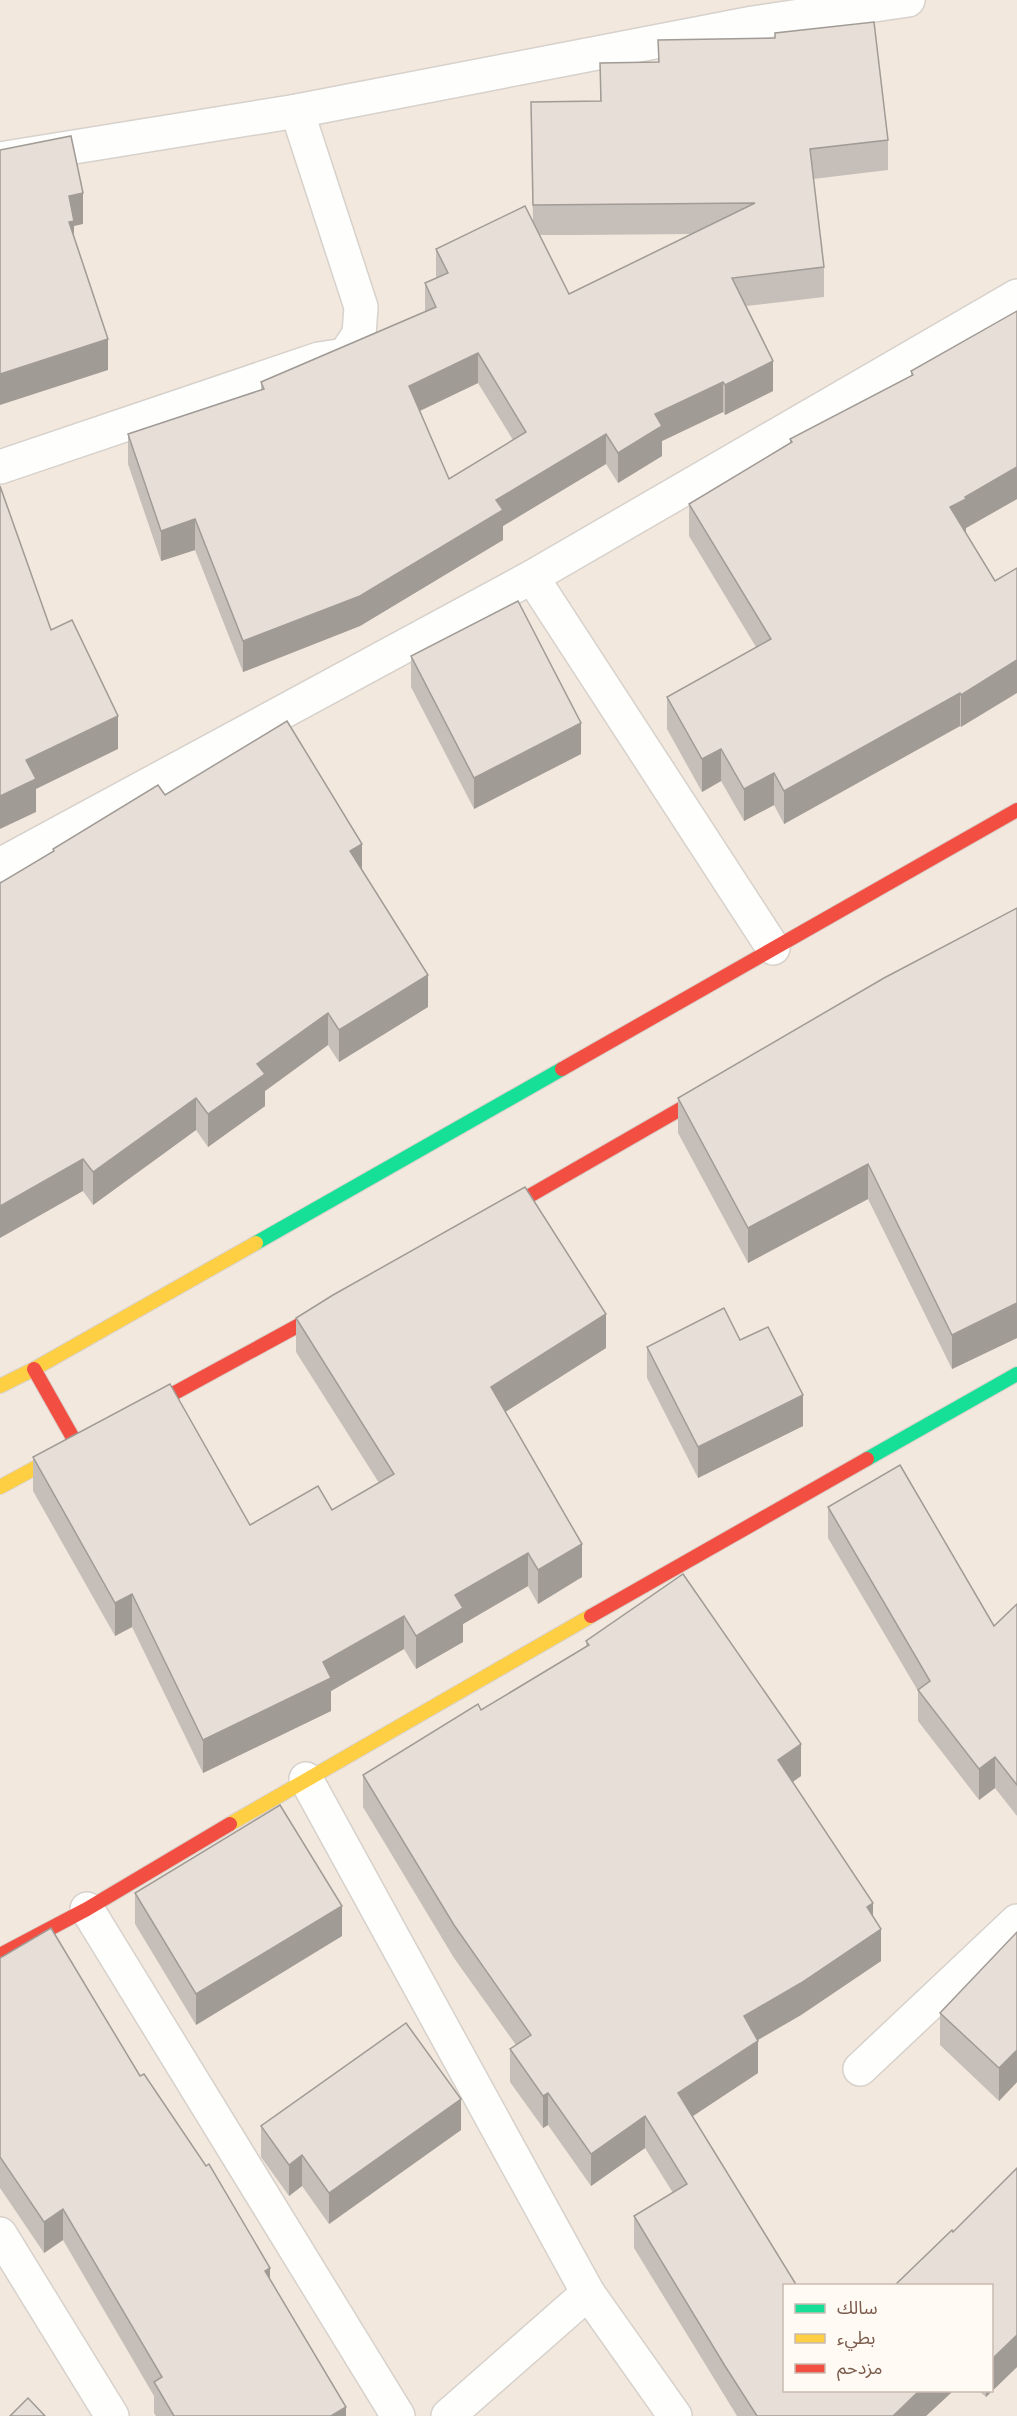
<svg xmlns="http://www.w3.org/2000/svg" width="1017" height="2416" viewBox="0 0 1017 2416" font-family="Ubuntu,'Noto Sans Arabic',sans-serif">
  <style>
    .residential { fill: #f2e8de; fill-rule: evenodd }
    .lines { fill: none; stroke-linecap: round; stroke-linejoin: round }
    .street-casing { stroke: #d7d1cb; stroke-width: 36 }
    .fast-casing { stroke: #d9d2cb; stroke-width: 16 }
    .slow-casing { stroke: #d9d2cb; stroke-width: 16 }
    .jam-casing { stroke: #d9d2cb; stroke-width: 16 }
    .street { stroke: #fefefd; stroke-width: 33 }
    .fast { stroke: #16e098; stroke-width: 14 }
    .slow { stroke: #ffcf43; stroke-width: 14 }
    .jam { stroke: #f24e42; stroke-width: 14 }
    .wall { fill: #c6bfb9; fill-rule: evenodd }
    .shaded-wall { fill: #a19b96 }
    .building { fill: #e6ded7; stroke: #a19b96; stroke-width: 1.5; fill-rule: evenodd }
  </style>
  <rect width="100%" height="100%" fill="#f9f5f0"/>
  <path class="residential" d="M0,0H1017V2416H0ZM784,2286H992V2390H784Z"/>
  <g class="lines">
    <defs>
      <g id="street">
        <polyline points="0,159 297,111 753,23 908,0"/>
        <polyline points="0,467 319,359 345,355 359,334 361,307 297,111"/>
        <polyline points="532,577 773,948"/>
        <polyline points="0,865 532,577 1017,296"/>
        <polyline points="306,1779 588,2293 675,2416"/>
        <polyline points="87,1909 398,2416"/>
        <polyline points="860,2069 1017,1921"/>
        <polyline points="0,2234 112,2416"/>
        <polyline points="448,2416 588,2293"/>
      </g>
      <g id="fast">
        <polyline points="256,1243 562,1069"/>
        <polyline points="867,1459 1017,1374"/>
      </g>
      <g id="slow">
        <polyline points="0,1386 34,1369 256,1243"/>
        <polyline points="0,1487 72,1448"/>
        <polyline points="230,1824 591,1616"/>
      </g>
      <g id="jam">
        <polyline points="562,1069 1017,810"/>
        <polyline points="491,1218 717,1088"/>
        <polyline points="34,1369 77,1445"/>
        <polyline points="136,1414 336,1305"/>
        <polyline points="591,1616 867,1459"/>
        <polyline points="0,1955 87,1909 230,1824"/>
      </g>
    </defs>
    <use href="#street" class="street-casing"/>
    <use href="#fast" class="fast-casing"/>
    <use href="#slow" class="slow-casing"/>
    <use href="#jam" class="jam-casing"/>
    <use href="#street" class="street"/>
    <use href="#fast" class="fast"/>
    <use href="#slow" class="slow"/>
    <use href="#jam" class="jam"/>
  </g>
  <g class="wall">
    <path d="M775,33L888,140V170L813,179L824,267V297L746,306L773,391L725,415L723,412L662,441V456L618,483L606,464L503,526V540L360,626L243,672L195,550L161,561L128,464V434L261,390V382L425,312V283L436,278V249L533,221L531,133L600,101V63L658,62V40L775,38ZM692,234L569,294L540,235H577ZM478,383L513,440L449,479L420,411Z"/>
    <polygon points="1017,311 1017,499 966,528 961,727 960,726 784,824 774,805 744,821 721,781 702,792 667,729 667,697 756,647 689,536 689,504 790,443 790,439 911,376 911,371"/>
    <polygon points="411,656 581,754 474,809 411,687"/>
    <polygon points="165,795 362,869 428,1007 339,1062 328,1045 265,1091 265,1106 208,1147 196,1130 93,1205 83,1191 53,849"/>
    <polygon points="1017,908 1017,1338 952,1369 868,1199 748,1263 678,1133 678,1098"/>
    <polygon points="296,1318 606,1348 505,1412 582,1577 538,1604 528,1586 463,1624 463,1642 416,1669 404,1649 331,1691 331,1711 203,1773 132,1627 115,1636 33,1491 33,1457 250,1525 332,1510 379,1483 296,1352"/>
    <polygon points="740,1340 803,1426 698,1478 647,1378 647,1347"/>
    <polygon points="828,1507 994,1626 1017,1604 1017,1816 995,1788 979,1800 918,1721 918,1691 828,1538"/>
    <polygon points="586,1641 801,1776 793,1782 873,1916 881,1961 801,2015 758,2040 758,2073 692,2116 784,2391 953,2391 926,2416 737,2416 634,2248 634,2216 673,2193 645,2148 591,2186 548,2125 543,2128 510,2082 510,2049 516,2045 454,1958 363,1807 363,1775 481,1710 586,1646"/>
    <polygon points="135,1893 342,1936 196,2025 135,1924"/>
    <polygon points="1017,1932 1017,2082 999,2101 940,2045 940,2013"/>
    <polygon points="0,1958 140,2076 270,2280 346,2416 156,2416 154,2413 154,2396 63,2240 44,2253 0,2188"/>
    <polygon points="261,2126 461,2130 329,2224 302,2186 289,2196 261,2157"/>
    <polygon points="1017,2168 1017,2367 986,2397 979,2391 992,2391 992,2286 953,2232"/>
  </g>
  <g class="shaded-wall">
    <polygon points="83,193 83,224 74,226 74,252 69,253 69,196"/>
    <polygon points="108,339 108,370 0,405 0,374"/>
    <polygon points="478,353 478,383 409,416 409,386"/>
    <polygon points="773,361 773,391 725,415 725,385"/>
    <polygon points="723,382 723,412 662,441 662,456 618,483 618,453 655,414"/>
    <polygon points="606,434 606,464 503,526 503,540 360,626 243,672 243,641 496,500"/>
    <polygon points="1017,467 1017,499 966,528 966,532 950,540 950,507 965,497"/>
    <polygon points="195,519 195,550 161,561 161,531"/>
    <polygon points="1017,660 1017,693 961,727 961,695"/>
    <polygon points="960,693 960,726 784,824 784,791"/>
    <polygon points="118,716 118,749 36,789 36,812 0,829 0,796 26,760"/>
    <polygon points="581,723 581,754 474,809 474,778"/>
    <polygon points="721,749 721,781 702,792 702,759"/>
    <polygon points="774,773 774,805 744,821 744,789"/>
    <polygon points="362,844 362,877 350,851"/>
    <polygon points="428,975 428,1007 339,1062 339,1030"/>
    <polygon points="328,1013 328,1045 265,1091 265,1106 208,1147 208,1114 257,1064"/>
    <polygon points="196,1098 196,1130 93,1205 93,1172"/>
    <polygon points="83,1159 83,1191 0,1238 0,1206"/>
    <polygon points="868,1164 868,1199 748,1263 748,1228"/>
    <polygon points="1017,1303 1017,1338 952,1369 952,1335"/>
    <polygon points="606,1314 606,1348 491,1421 491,1387"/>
    <polygon points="803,1395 803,1426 698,1478 698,1447"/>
    <polygon points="582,1544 582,1577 538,1604 538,1570"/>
    <polygon points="528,1553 528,1586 463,1624 463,1642 416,1669 416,1636 455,1595"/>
    <polygon points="132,1594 132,1627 115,1636 115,1603"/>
    <polygon points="404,1616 404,1649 331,1691 331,1711 203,1773 203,1740 323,1662"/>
    <polygon points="801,1744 801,1776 778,1792 778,1760"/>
    <polygon points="995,1757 995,1788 979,1800 979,1769"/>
    <polygon points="873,1903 873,1935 881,1929 881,1961 801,2015 744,2048 744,2016 867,1907"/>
    <polygon points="342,1906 342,1936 196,2025 196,1994"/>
    <polygon points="758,2041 758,2073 678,2126 678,2093"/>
    <polygon points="1017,2050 1017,2082 999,2101 999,2068"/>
    <polygon points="548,2093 548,2125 543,2128 543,2096"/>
    <polygon points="461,2099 461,2130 329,2224 329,2193"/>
    <polygon points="645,2116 645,2148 591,2186 591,2154"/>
    <polygon points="302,2155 302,2186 289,2196 289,2165"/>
    <polygon points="63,2209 63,2240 44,2253 44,2222"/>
    <polygon points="270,2268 270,2299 265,2271"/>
    <polygon points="1017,2335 1017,2367 986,2397 986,2391 992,2391 992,2359"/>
    <polygon points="919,2391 953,2391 926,2416 893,2416"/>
    <polygon points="346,2407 346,2416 331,2416"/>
  </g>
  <g class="building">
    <path d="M874,22L888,140L810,149L824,267L732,278L773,361L725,385L723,382L655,414L662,426L618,453L606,434L496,500L503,510L360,596L243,641L195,519L161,531L128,434L264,389L261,382L436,307L425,283L448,273L436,249L525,206L569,294L755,203L533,205L531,102L601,101L600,63L659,62L658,40L775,38V33ZM478,353L526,432L449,479L409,386Z"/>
    <polygon points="71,136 83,193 69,196 74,221 69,222 108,339 0,374 0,150"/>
    <polygon points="1017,311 1017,467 965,497 966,499 950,507 995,581 1017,568 1017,660 961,695 960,693 784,791 774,773 744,789 721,749 702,759 667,697 771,639 689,504 792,442 790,439 913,375 911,371"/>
    <polygon points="0,486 51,630 72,620 118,716 26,760 36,779 0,796"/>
    <polygon points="518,601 581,723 474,778 411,656"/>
    <polygon points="287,721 362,844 350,851 428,975 339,1030 328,1013 257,1064 265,1074 208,1114 196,1098 93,1172 83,1159 0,1206 0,883 54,851 53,849 158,785 165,795"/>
    <polygon points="1017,908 1017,1303 952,1335 868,1164 748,1228 678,1098 884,978"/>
    <polygon points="525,1187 606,1314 491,1387 582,1544 538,1570 528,1553 455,1595 463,1608 416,1636 404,1616 323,1662 331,1678 203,1740 132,1594 115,1603 33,1457 170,1384 250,1525 318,1486 332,1510 394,1474 296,1318 333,1295"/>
    <polygon points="724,1308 740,1340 768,1327 803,1395 698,1447 647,1347"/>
    <polygon points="900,1465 994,1626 1017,1604 1017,1785 995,1757 979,1769 918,1690 930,1681 828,1507"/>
    <polygon points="683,1574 801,1744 778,1760 873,1903 867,1907 881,1929 801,1983 744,2016 758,2041 678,2093 797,2286 784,2286 784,2391 919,2391 893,2416 757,2416 725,2366 634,2216 687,2184 645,2116 591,2154 548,2093 543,2096 510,2049 531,2035 454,1925 363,1775 478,1704 481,1710 589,1645 586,1641"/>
    <polygon points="280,1805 342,1906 196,1994 135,1893"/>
    <polygon points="51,1928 140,2076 144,2074 206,2166 209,2164 270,2268 265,2271 346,2407 331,2416 174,2416 154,2382 162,2377 63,2209 44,2222 0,2157 0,1958"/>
    <polygon points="1017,1932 1017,2050 999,2068 940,2013"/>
    <polygon points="406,2023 461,2099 329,2193 302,2155 289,2165 261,2126"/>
    <polygon points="1017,2168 1017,2335 992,2359 992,2286 894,2286 952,2230 953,2232"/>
    <polygon points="28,2398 45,2416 10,2416"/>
  </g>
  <rect x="783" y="2284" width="210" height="108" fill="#fffaf3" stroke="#cabbb1" stroke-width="1.5"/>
  <rect x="795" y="2304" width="30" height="9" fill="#16e098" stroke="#cabbb1" stroke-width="1.5"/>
  <text x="837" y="2314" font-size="18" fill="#7a5c4d">سالك</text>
  <rect x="795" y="2334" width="30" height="9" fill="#ffcf43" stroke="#cabbb1" stroke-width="1.5"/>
  <text x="837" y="2344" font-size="18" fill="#7a5c4d">بطيء</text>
  <rect x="795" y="2364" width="30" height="9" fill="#f24e42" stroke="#cabbb1" stroke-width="1.5"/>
  <text x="837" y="2374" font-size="18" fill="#7a5c4d">مزدحم</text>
</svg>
